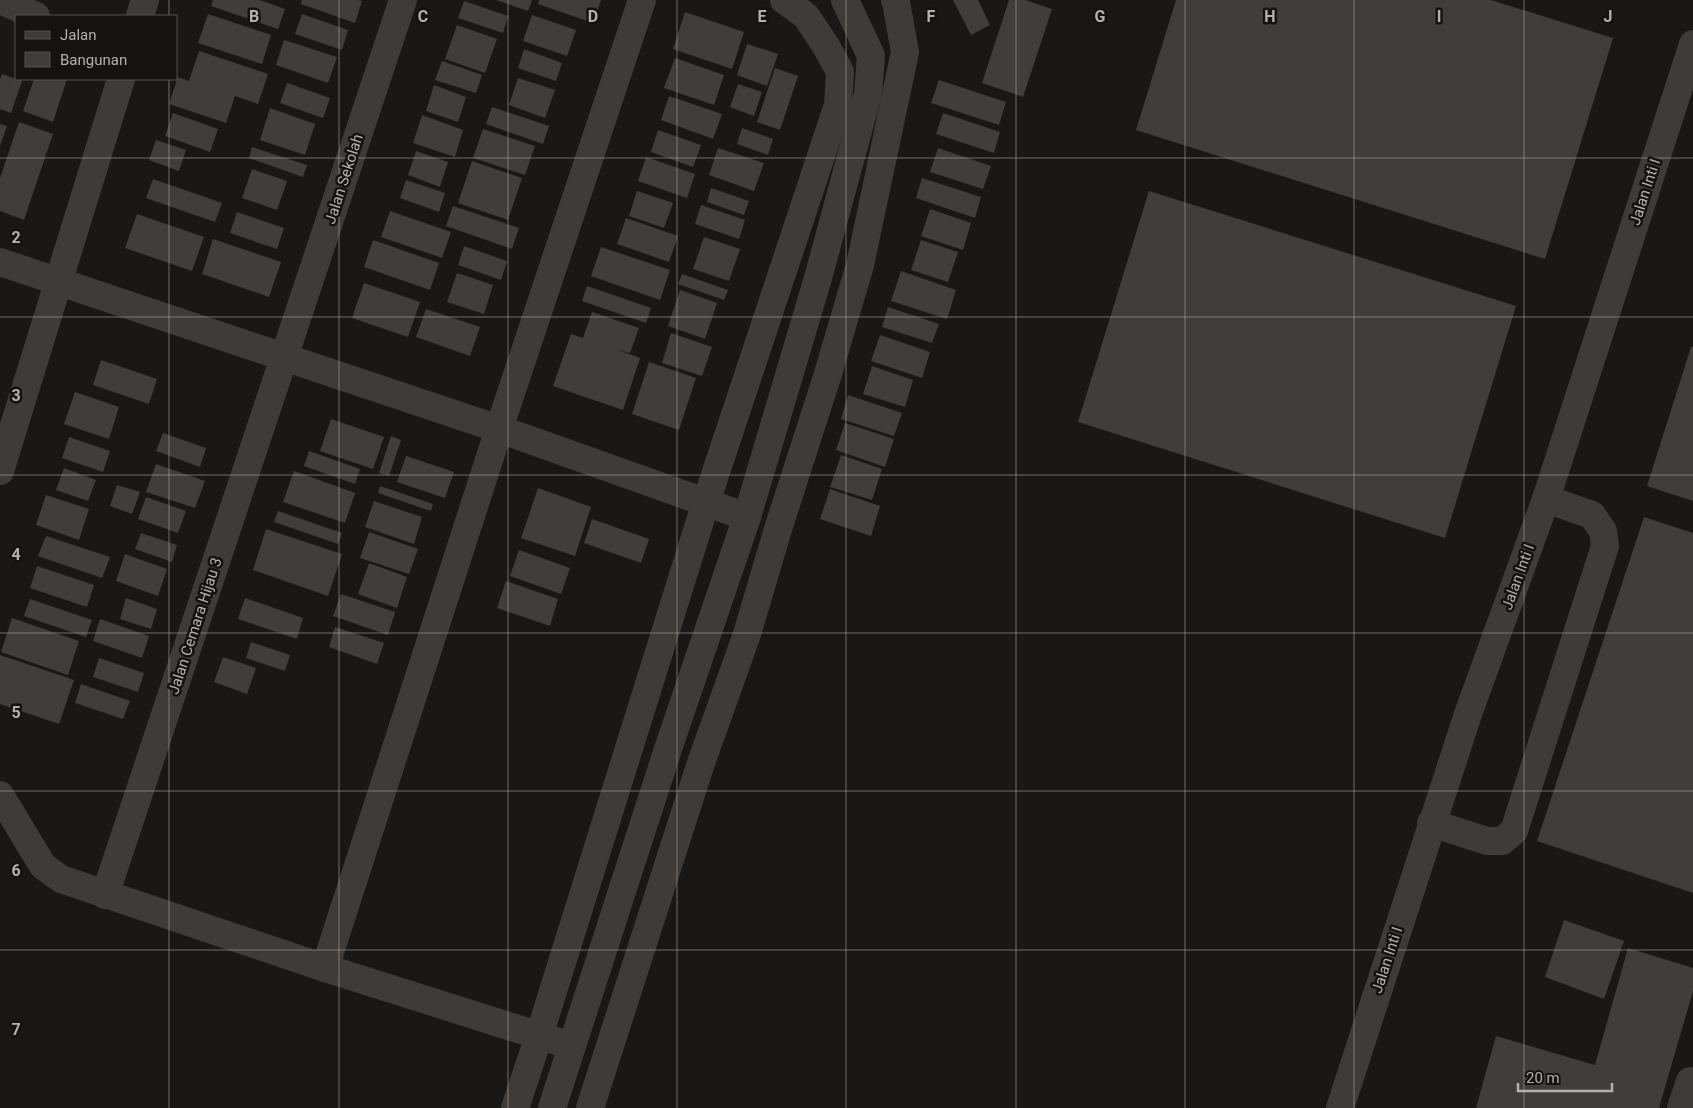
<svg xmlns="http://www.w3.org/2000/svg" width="1693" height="1108" viewBox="0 0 1693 1108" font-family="Roboto,sans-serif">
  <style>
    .building { fill: #403e3c }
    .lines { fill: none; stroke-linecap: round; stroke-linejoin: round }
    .minor { stroke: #3e3b38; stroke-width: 28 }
    .grid { fill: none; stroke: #b8afaa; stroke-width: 1; stroke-opacity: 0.55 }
    .labels { text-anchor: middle; stroke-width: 5; stroke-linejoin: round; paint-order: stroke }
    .street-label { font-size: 15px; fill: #b8afaa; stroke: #141312 }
    .grid-label { font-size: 16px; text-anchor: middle; font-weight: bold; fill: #b8afaa; stroke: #141312; stroke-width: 5; stroke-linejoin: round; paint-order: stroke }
  </style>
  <rect width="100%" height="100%" fill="#191817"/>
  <g class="building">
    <polygon points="213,0 260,0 285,9 278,29 211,6"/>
    <polygon points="302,0 358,0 362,1 355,23 301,4"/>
    <polygon points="496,0 532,0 528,11"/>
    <polygon points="539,0 601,0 593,23 538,4"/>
    <polygon points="953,0 978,0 990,25 971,35"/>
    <polygon points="1009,0 1025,0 1052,9 1023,97 982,83"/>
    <polygon points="1176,0 1491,0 1613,38 1545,259 1136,130"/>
    <polygon points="464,1 508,16 503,33 458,18"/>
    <polygon points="685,12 744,32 732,69 673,49"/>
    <polygon points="208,14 271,35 262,64 198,43"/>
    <polygon points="302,14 348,30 342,50 295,34"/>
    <polygon points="532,15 576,30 567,56 523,41"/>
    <polygon points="457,25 497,39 485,73 445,59"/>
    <polygon points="284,40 337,57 328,83 276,65"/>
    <polygon points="747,44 778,54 767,86 737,75"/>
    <polygon points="524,49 562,63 556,81 518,68"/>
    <polygon points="199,51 268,74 258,104 235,96 226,123 169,104 178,77 189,81"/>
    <polygon points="675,58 724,75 714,105 664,88"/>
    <polygon points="442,61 482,75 476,93 435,80"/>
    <polygon points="775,68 798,76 780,130 757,122"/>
    <polygon points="2,74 22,81 11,113 0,109 0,79"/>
    <polygon points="518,78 555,90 545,118 509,105"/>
    <polygon points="34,79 67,79 53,122 23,111"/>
    <polygon points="939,80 1006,102 999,125 931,103"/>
    <polygon points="287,83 330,98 323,118 280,103"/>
    <polygon points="738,84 762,92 754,116 730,107"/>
    <polygon points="434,85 466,97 458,122 426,111"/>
    <polygon points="669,96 722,114 713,139 661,120"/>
    <polygon points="492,107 549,126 543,144 486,124"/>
    <polygon points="270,108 315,124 305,155 260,140"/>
    <polygon points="173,113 218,129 210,152 165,136"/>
    <polygon points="943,113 1000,132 994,153 936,134"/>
    <polygon points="422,115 463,130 455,157 413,143"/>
    <polygon points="19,122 53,134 24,220 0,211 0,178"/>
    <polygon points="0,124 7,126 0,146"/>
    <polygon points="742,128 773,139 768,155 737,144"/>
    <polygon points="483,129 535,146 525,175 473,158"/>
    <polygon points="658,130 701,145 693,167 651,152"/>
    <polygon points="156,140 186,150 179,171 149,160"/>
    <polygon points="252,147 307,165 303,177 249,158"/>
    <polygon points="718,148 764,163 754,191 709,175"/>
    <polygon points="938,148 991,166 983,189 930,172"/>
    <polygon points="416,151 448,162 440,187 408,175"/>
    <polygon points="646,157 695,174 687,198 638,181"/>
    <polygon points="472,161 522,178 508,220 458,203"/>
    <polygon points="252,169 287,181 277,210 242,198"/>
    <polygon points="922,178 981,197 975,218 916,198"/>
    <polygon points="153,179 222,203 215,222 146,198"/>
    <polygon points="406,180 445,193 439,212 400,198"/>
    <polygon points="711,188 749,201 744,215 707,202"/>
    <polygon points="637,191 673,203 664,228 629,216"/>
    <polygon points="1149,191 1516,306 1445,538 1078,422"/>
    <polygon points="701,205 745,220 739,239 695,224"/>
    <polygon points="453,206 519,228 512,249 446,226"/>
    <polygon points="930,209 971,223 963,250 921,236"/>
    <polygon points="390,211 451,232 442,258 381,237"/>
    <polygon points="237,212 284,228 277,249 230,233"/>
    <polygon points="137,214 204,237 192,271 125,248"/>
    <polygon points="626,218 678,236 669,262 617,244"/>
    <polygon points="704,237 740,249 729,281 693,269"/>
    <polygon points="213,239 281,262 269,297 202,274"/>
    <polygon points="373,240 439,263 430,290 364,267"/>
    <polygon points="921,240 958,252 948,282 911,270"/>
    <polygon points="464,246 507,261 501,280 458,265"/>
    <polygon points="601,247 670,270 660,300 591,276"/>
    <polygon points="901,271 956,290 947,319 891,301"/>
    <polygon points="457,273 493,285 484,314 447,302"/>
    <polygon points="682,274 728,290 724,300 678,284"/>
    <polygon points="364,283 420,302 408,337 352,318"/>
    <polygon points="587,286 651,308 646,323 582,301"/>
    <polygon points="680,290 717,303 705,339 668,326"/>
    <polygon points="888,307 939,324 932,343 882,327"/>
    <polygon points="426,309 480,327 470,356 416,337"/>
    <polygon points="592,312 639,328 630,353 618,350 640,358 623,410 553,386 571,334 583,338"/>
    <polygon points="671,333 712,347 702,376 662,363"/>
    <polygon points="880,335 930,352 922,378 871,361"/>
    <polygon points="1691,347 1693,347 1693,501 1647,486"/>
    <polygon points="101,360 157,379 149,404 93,385"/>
    <polygon points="649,362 696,378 679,430 632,414"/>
    <polygon points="872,366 913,380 905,407 863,394"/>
    <polygon points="75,392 119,407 109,439 64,424"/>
    <polygon points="848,395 902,413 894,436 841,419"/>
    <polygon points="331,419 384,437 373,469 320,451"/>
    <polygon points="845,423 894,439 885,467 836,450"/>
    <polygon points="163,433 206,448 200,467 156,451"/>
    <polygon points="391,436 401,440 389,476 379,473"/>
    <polygon points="69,437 110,451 103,472 62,458"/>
    <polygon points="309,451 360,469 355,484 304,466"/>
    <polygon points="841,455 882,469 872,500 830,487"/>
    <polygon points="406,456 454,472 445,498 397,482"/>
    <polygon points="156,464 205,481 195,508 146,492"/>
    <polygon points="64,468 96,480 88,501 56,490"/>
    <polygon points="294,471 355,493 345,523 283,502"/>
    <polygon points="117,485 140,492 132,514 110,506"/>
    <polygon points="380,486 433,504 431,511 378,493"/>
    <polygon points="538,488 591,507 575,556 521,538"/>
    <polygon points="830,489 880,506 871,536 820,519"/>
    <polygon points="46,495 89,509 79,540 36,525"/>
    <polygon points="146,497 186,511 178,533 138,519"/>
    <polygon points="374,501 422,517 414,544 365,527"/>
    <polygon points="278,511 342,533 338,544 274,522"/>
    <polygon points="1644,517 1693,533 1693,893 1537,841"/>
    <polygon points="592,519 649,539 641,563 584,543"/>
    <polygon points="266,529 342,554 328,596 253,570"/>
    <polygon points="369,532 418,549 409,574 360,558"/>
    <polygon points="141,533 177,545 172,562 135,549"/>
    <polygon points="46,536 110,557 102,578 38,556"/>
    <polygon points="519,550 570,568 561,594 510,576"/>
    <polygon points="125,554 167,569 158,596 116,581"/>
    <polygon points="369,563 407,577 397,608 358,594"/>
    <polygon points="37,566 94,585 87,607 30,588"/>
    <polygon points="506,581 558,599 550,626 497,608"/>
    <polygon points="341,594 395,612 388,635 333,616"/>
    <polygon points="126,598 157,609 151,629 120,619"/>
    <polygon points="245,598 303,618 297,639 238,619"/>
    <polygon points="30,599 92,620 86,637 24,616"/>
    <polygon points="12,618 79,641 68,675 1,652"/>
    <polygon points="100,619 149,636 142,658 93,641"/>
    <polygon points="335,627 384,643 377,664 329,647"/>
    <polygon points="251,642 290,655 285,671 246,658"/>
    <polygon points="0,655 74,680 59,724 0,704"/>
    <polygon points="223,657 256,668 247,694 214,682"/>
    <polygon points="99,658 144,673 138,692 93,677"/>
    <polygon points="81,684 130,701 123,719 75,703"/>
    <polygon points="1564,920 1624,941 1604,999 1545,977"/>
    <polygon points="1628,948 1693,968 1693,991 1659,1108 1476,1108 1496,1036 1595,1065"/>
  </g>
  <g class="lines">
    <g class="minor">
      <polyline points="0,0 36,16"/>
      <polyline points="140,16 145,0"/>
      <polyline points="0,262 499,429 747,517"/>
      <polyline points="0,471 121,79"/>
      <polyline points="0,795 43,866 61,879 325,968 556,1041"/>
      <polyline points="1431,823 1487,841 1502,841 1514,831 1605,546 1603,531 1592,515 1546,499"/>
      <polyline points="105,895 403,0"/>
      <polyline points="325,968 499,429 642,0"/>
      <polyline points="515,1108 539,1036 706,502 838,105 840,72 826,46 806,16 784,0"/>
      <polyline points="552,1108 668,749 747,517 818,278 868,94 871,56 845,0"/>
      <polyline points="590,1108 701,763 747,634 778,529 827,377 860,265 905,52 896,2 895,0"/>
      <polyline points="1340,1108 1468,714 1546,499 1693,44"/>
      <polyline points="1681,1108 1690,1081"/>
    </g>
  </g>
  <path class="grid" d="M169,0V16M339,0V1108M508,0V1108M677,0V1108M846,0V1108M1016,0V1108M1185,0V1108M1354,0V1108M1524,0V1108M169,79V1108M0,158H1693M0,317H1693M0,475H1693M0,633H1693M0,791H1693M0,950H1693"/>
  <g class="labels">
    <g class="street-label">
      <text transform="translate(344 179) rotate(-72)" y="5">Jalan Sekolah</text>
      <text transform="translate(1645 192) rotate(-72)" y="5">Jalan Inti I</text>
      <text transform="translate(1518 577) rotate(-70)" y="5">Jalan Inti I</text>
      <text transform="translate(195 626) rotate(-72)" y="5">Jalan Cemara Hijau 3</text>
      <text transform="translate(1387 960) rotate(-72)" y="5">Jalan Inti I</text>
    </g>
  </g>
  <g class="grid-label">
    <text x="254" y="22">B</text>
    <text x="423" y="22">C</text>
    <text x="593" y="22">D</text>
    <text x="762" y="22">E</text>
    <text x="931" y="22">F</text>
    <text x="1100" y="22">G</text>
    <text x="1270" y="22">H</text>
    <text x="1439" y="22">I</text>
    <text x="1608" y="22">J</text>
    <text x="16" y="243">2</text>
    <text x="16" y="401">3</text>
    <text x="16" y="560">4</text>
    <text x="16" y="718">5</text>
    <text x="16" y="876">6</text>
    <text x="16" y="1035">7</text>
  </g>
  <rect x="15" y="15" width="162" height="65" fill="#141312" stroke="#56514f"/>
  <rect x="25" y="31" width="25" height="8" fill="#3e3b38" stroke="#56514f"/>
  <text x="60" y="40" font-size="15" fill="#b8afaa">Jalan</text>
  <rect x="25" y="52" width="25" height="15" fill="#403e3c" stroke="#56514f"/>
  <text x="60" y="65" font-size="15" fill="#b8afaa">Bangunan</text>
  <path d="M1518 1083v8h94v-8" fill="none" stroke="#b8afaa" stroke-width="2.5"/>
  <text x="1526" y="1083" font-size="15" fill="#b8afaa" stroke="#141312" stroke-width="4" paint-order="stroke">20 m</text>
</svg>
